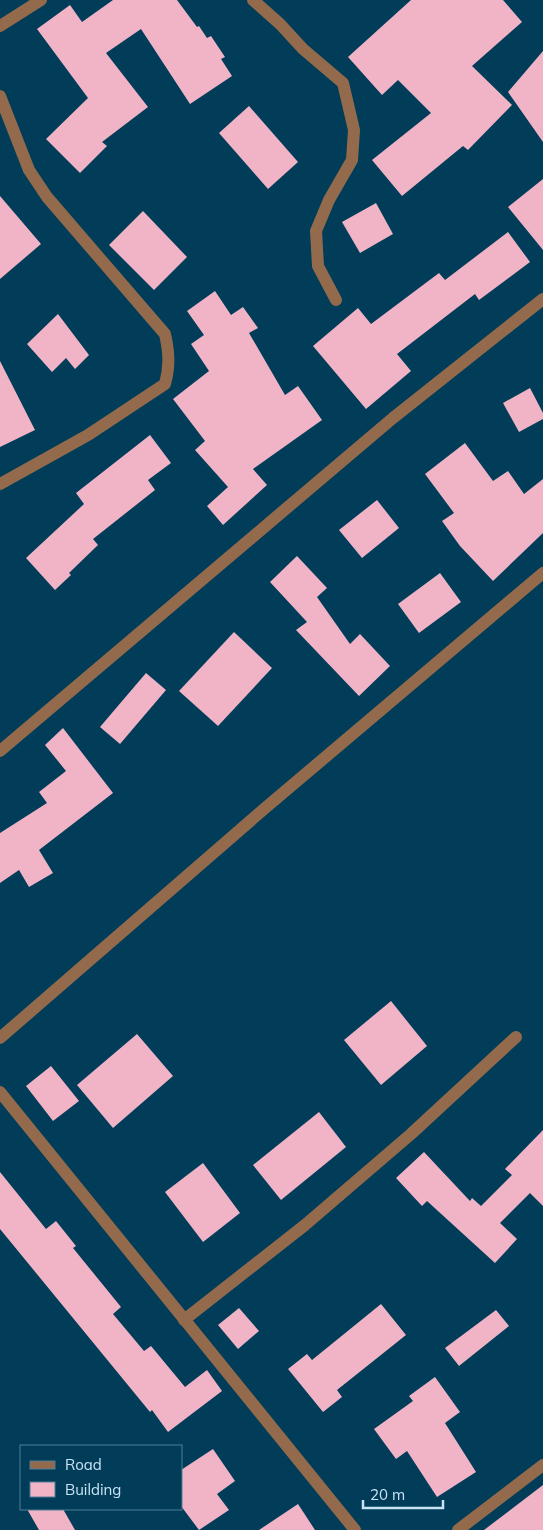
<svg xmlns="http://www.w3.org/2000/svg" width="543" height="1530" viewBox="0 0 543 1530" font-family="Mulish,sans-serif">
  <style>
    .building { fill: #f1b4c7 }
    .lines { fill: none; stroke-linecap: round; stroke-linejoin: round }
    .minor { stroke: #936b4c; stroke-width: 12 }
  </style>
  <rect width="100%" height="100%" fill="#013c59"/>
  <g class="building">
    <polygon points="113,0 177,0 197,27 199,26 207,38 211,36 225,57 221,59 232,76 190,104 141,29 106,53 148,107 102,142 107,146 80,173 46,139 88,98 37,29 70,5 82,22"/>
    <polygon points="411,0 503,0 522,22 472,66 512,105 468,150 463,146 402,196 372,160 431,113 398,80 382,95 348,57"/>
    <polygon points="543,51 543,142 508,92"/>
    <polygon points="249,106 298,162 268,189 219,133"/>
    <polygon points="543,179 543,250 508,207"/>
    <polygon points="0,196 41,244 0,279"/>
    <polygon points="376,203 393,234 360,253 342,222"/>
    <polygon points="143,211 187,257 154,290 109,245"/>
    <polygon points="508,232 530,262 479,300 475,294 397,354 411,371 366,409 313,346 358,308 371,324 439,273 445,280"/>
    <polygon points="215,291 231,315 243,307 258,328 249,333 285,395 298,386 322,420 253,469 267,485 223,525 207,506 228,487 195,450 205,441 173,399 209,371 191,344 204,335 187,311"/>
    <polygon points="58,314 89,355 75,369 66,358 52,372 27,344"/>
    <polygon points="0,361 35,430 0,447"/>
    <polygon points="530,388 543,413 543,419 519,432 503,403"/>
    <polygon points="150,435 171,463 148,480 155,490 93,539 98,545 69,573 71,575 55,590 26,558 84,504 76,493"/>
    <polygon points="465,443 493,481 508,471 524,494 543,479 543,533 493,581 460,546 442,521 454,513 425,474"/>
    <polygon points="377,500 399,528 362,558 339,530"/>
    <polygon points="297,556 327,588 317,597 350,644 360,634 390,666 359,696 296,630 307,622 270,582"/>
    <polygon points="440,573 461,602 419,633 398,604"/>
    <polygon points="234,632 272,668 218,726 179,691"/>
    <polygon points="146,673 166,690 120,744 100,727"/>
    <polygon points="63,728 113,793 39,850 53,873 29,887 19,870 0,883 0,833 47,803 39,792 66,771 45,745"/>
    <polygon points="391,1001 427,1046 381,1085 344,1040"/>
    <polygon points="137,1034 173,1076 113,1128 77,1085"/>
    <polygon points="51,1066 79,1101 53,1121 26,1086"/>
    <polygon points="319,1112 346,1147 281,1200 253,1165"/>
    <polygon points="543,1130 543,1206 530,1193 500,1223 517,1239 495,1263 427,1201 422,1206 396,1178 424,1152 470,1201 472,1198 481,1206 512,1175 505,1169"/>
    <polygon points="203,1163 240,1213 203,1242 165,1192"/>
    <polygon points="0,1172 46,1229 56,1221 76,1246 73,1248 121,1307 113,1314 144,1351 151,1346 185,1387 207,1370 222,1391 168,1432 152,1410 150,1412 0,1229"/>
    <polygon points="381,1304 406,1335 337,1390 342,1397 323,1412 288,1369 307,1354 312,1360"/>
    <polygon points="239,1308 259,1331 238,1349 218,1325"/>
    <polygon points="496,1310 509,1326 459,1366 445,1348"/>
    <polygon points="435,1377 460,1412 445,1423 476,1472 437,1497 407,1451 396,1459 374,1429 413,1401 409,1396"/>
    <polygon points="213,1449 235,1481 217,1494 229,1510 199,1530 181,1506 181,1470"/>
    <polygon points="543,1485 543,1530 484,1530"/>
    <polygon points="298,1504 315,1530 259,1530"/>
    <polygon points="27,1509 63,1509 75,1530 39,1530"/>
  </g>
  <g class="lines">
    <g class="minor">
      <polyline points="253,0 280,24 303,49 343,83 354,130 352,160 329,200 316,231 318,266 336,300"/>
      <polyline points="0,26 41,0"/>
      <path d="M0,96L29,170L47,197L165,334C169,352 170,366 165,384L88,435L0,484"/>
      <polyline points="0,751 393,418 543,299"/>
      <polyline points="0,1038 264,809 543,573"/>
      <polyline points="0,1092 355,1530"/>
      <polyline points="184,1320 305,1225 411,1134 516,1037"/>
      <polyline points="458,1530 543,1465"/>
    </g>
  </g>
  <rect x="20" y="1445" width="162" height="65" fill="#013c59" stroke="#517f97"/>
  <rect x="30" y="1461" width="25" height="8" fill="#936b4c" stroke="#517f97"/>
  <text x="65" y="1470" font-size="15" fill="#c9e3f5">Road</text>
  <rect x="30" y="1482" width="25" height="15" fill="#f1b4c7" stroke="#517f97"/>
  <text x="65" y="1495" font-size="15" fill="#c9e3f5">Building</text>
  <path d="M363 1500v8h80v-8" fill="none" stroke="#c9e3f5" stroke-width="2.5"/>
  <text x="370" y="1500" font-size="15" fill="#c9e3f5" stroke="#013c59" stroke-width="4" paint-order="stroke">20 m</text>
</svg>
